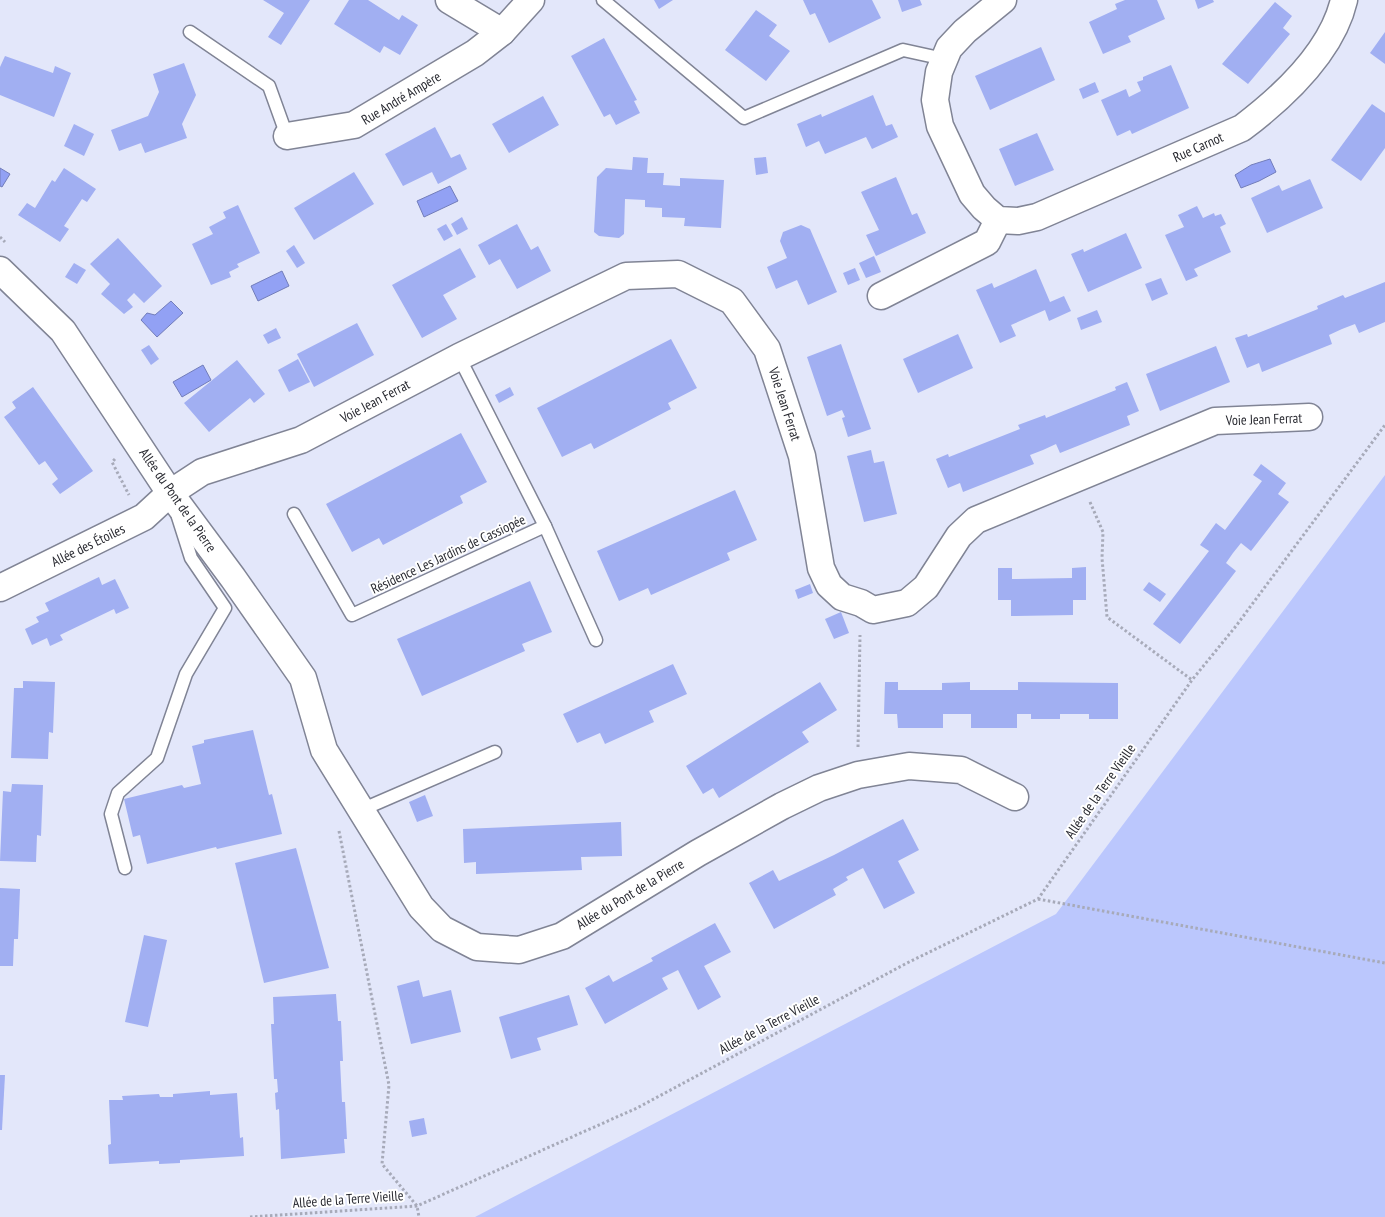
<svg xmlns="http://www.w3.org/2000/svg" width="1385" height="1217" viewBox="0 0 1385 1217" font-family="'PT Sans Narrow',sans-serif">
  <style>
    .green { fill: #bbc7fd }
    .water { fill: #92a1f4; stroke: #727dba }
    .building { fill: #a1aff2 }
    .lines { fill: none; stroke-linecap: round; stroke-linejoin: round }
    .lane-casing { stroke: #808495; stroke-width: 15 }
    .street-casing { stroke: #808495; stroke-width: 29 }
    .path { stroke: #a7aab9; stroke-width: 3; stroke-dasharray: 2.5 2.5; stroke-linecap: butt }
    .lane { stroke: #fff; stroke-width: 12 }
    .street { stroke: #fff; stroke-width: 26 }
    .labels { text-anchor: middle; stroke-width: 4; stroke-linejoin: round; paint-order: stroke }
    .street-label { font-size: 14px; fill: #292a31; stroke: #fff }
  </style>
  <rect width="100%" height="100%" fill="#e3e7fa"/>
  <polygon class="green" points="1385,475 1385,1217 475,1217 1056,914"/>
  <g class="water">
    <polygon points="1270,159 1276,172 1259,181 1241,188 1235,175 1251,165"/>
    <polygon points="0,168 10,174 2,187 0,186"/>
    <polygon points="450,186 458,201 424,217 417,201"/>
    <polygon points="282,271 289,286 258,301 251,286"/>
    <polygon points="171,301 183,313 157,337 141,320 147,313 155,315"/>
    <polygon points="203,365 211,380 182,397 173,382"/>
  </g>
  <g class="building">
    <polygon points="263,0 310,0 281,45 268,37 284,13"/>
    <polygon points="349,0 368,0 399,20 402,15 418,25 400,55 384,46 380,53 334,24"/>
    <polygon points="654,0 673,0 659,9"/>
    <polygon points="803,0 872,0 881,18 829,43 815,13 810,15"/>
    <polygon points="898,0 920,0 922,5 902,12"/>
    <polygon points="1125,0 1157,0 1165,19 1128,36 1131,42 1103,54 1089,22 1117,9 1115,4"/>
    <polygon points="1195,0 1213,0 1214,2 1198,9"/>
    <polygon points="1275,2 1292,16 1283,28 1290,34 1248,84 1222,64"/>
    <polygon points="756,10 777,25 769,36 790,51 766,81 725,50"/>
    <polygon points="1385,32 1385,64 1370,53"/>
    <polygon points="604,38 637,100 634,101 640,113 616,125 610,114 604,117 571,56"/>
    <polygon points="1041,47 1055,80 990,110 975,76"/>
    <polygon points="5,56 53,73 55,66 71,73 54,117 0,95 0,67"/>
    <polygon points="184,63 196,95 182,124 187,138 145,153 141,143 119,151 111,130 148,116 159,92 153,74"/>
    <polygon points="1171,65 1189,108 1132,134 1130,130 1117,136 1101,100 1126,89 1129,97 1141,91 1137,82 1143,80 1143,77"/>
    <polygon points="1095,82 1099,92 1083,99 1079,89"/>
    <polygon points="873,95 886,126 892,124 898,137 872,149 866,137 825,154 819,141 806,147 797,124 821,114 822,117"/>
    <polygon points="543,96 559,125 509,153 492,124"/>
    <polygon points="1372,104 1385,113 1385,148 1361,181 1331,160"/>
    <polygon points="74,124 94,134 84,156 64,146"/>
    <polygon points="435,127 451,158 460,154 467,169 438,184 432,172 403,186 385,154"/>
    <polygon points="1037,133 1054,170 1015,186 999,149"/>
    <polygon points="633,157 648,158 647,173 664,173 663,185 680,186 680,178 724,180 721,228 684,226 685,218 662,217 662,208 645,207 645,200 625,199 624,234 619,238 599,236 594,232 597,177 606,168 632,170"/>
    <polygon points="766,157 768,173 756,175 754,158"/>
    <polygon points="64,168 96,189 87,202 82,199 64,226 69,229 60,242 18,215 27,203 35,208 52,180 55,182"/>
    <polygon points="354,172 374,204 314,240 294,208"/>
    <polygon points="896,177 912,215 917,213 926,233 876,256 866,235 879,230 861,192"/>
    <polygon points="1310,179 1323,208 1267,233 1251,198 1279,185 1282,191"/>
    <polygon points="238,205 260,253 237,264 239,267 229,272 231,277 211,285 192,244 213,234 209,227 226,218 223,212"/>
    <polygon points="1197,206 1203,218 1214,213 1215,216 1221,214 1226,224 1220,227 1231,252 1194,269 1198,276 1186,281 1165,235 1184,227 1178,215"/>
    <polygon points="462,217 468,229 457,235 451,224"/>
    <polygon points="446,224 453,236 444,241 437,229"/>
    <polygon points="517,224 531,250 538,246 551,271 517,289 500,259 489,265 478,245"/>
    <polygon points="801,225 810,229 837,292 808,305 797,280 776,289 767,267 787,258 780,241 783,232"/>
    <polygon points="1126,233 1142,268 1088,292 1071,254 1083,249 1084,252"/>
    <polygon points="118,238 162,286 144,303 134,293 127,300 133,307 124,314 101,294 110,284 90,264"/>
    <polygon points="294,245 305,263 297,268 286,251"/>
    <polygon points="460,248 476,277 443,295 457,319 422,338 392,285"/>
    <polygon points="874,256 881,272 866,278 859,263"/>
    <polygon points="74,263 86,270 77,284 65,277"/>
    <polygon points="855,268 860,280 848,285 843,273"/>
    <polygon points="1036,269 1050,302 1064,296 1071,311 1049,321 1045,310 1011,325 1016,336 1000,343 976,290 992,283 994,288"/>
    <polygon points="1161,278 1168,294 1152,301 1145,284"/>
    <polygon points="1385,282 1385,322 1359,333 1355,324 1342,329 1329,335 1332,344 1262,372 1259,363 1247,368 1235,338 1247,334 1248,337 1318,309 1317,306 1343,295 1345,298"/>
    <polygon points="1097,310 1102,322 1081,330 1077,318"/>
    <polygon points="357,323 374,355 314,387 297,354"/>
    <polygon points="276,328 281,338 268,344 263,335"/>
    <polygon points="958,334 973,368 918,393 903,359"/>
    <polygon points="671,339 697,388 668,403 671,409 594,449 591,443 562,457 537,408"/>
    <polygon points="841,344 871,429 848,437 842,418 845,417 842,410 827,416 807,357"/>
    <polygon points="149,345 159,359 151,365 141,350"/>
    <polygon points="1216,346 1230,382 1160,411 1146,374"/>
    <polygon points="298,359 310,382 289,392 278,370"/>
    <polygon points="237,360 265,394 254,403 250,398 209,432 184,403"/>
    <polygon points="1127,382 1139,411 1127,416 1130,425 1060,453 1056,444 1043,450 1030,455 1034,464 963,492 960,483 948,488 936,459 948,454 949,457 1020,429 1018,425 1045,415 1046,418 1116,390 1115,387"/>
    <polygon points="33,387 93,471 60,494 52,484 58,479 45,461 39,465 4,417 16,408 12,402"/>
    <polygon points="510,387 514,395 499,403 495,395"/>
    <polygon points="461,433 487,482 460,496 463,503 383,545 379,538 352,552 326,504"/>
    <polygon points="871,450 874,463 884,461 897,514 864,522 847,456"/>
    <polygon points="1261,464 1286,483 1278,494 1289,502 1251,551 1241,543 1233,553 1226,563 1236,571 1180,644 1153,624 1209,551 1200,545 1216,523 1225,530 1262,481 1253,475"/>
    <polygon points="735,490 757,540 727,553 730,560 651,595 648,588 619,601 597,551"/>
    <polygon points="1086,567 1086,600 1073,600 1073,615 1011,616 1011,600 998,600 998,568 1012,568 1012,579 1072,578 1072,568"/>
    <polygon points="99,577 102,585 115,579 129,608 116,614 114,609 60,635 63,640 50,646 47,638 32,645 25,629 39,622 36,617 49,611 45,603"/>
    <polygon points="530,581 552,632 522,644 525,651 422,696 397,639"/>
    <polygon points="1149,582 1166,594 1160,602 1143,590"/>
    <polygon points="810,584 813,593 798,599 795,590"/>
    <polygon points="841,612 849,633 834,639 825,619"/>
    <polygon points="673,664 687,694 649,711 654,722 605,744 600,733 577,743 563,714"/>
    <polygon points="23,681 55,682 53,733 49,732 48,759 11,758 14,688 23,688"/>
    <polygon points="820,682 837,710 802,732 809,742 719,798 713,788 703,794 686,766"/>
    <polygon points="885,682 898,682 898,690 942,690 942,683 970,682 970,690 1018,690 1018,682 1118,683 1118,719 1089,719 1089,714 1060,714 1060,719 1031,719 1031,714 1017,714 1017,728 971,728 971,714 943,714 943,728 898,728 897,714 884,714"/>
    <polygon points="253,730 269,795 272,794 282,834 217,849 216,847 147,864 140,835 133,837 124,799 182,785 184,788 201,784 192,746 204,743 204,740"/>
    <polygon points="12,784 43,785 41,836 37,835 36,862 0,861 3,791 11,792"/>
    <polygon points="425,795 433,816 417,822 409,802"/>
    <polygon points="903,819 919,850 898,861 915,893 884,909 863,868 846,877 848,880 833,889 836,895 774,929 749,883 773,870 779,881 834,855"/>
    <polygon points="621,822 622,856 581,857 582,870 476,874 476,862 464,863 463,829"/>
    <polygon points="296,848 329,968 264,983 235,863"/>
    <polygon points="0,888 20,889 18,939 14,939 13,966 0,966"/>
    <polygon points="715,923 731,952 704,966 721,997 698,1010 678,970 662,978 668,989 605,1024 585,988 609,975 613,982 653,961 651,958"/>
    <polygon points="144,935 167,940 148,1027 125,1022"/>
    <polygon points="419,980 423,997 451,990 461,1032 411,1044 397,986"/>
    <polygon points="336,994 338,1021 341,1021 343,1061 340,1061 342,1102 345,1102 347,1139 344,1139 345,1153 281,1159 279,1109 276,1110 275,1093 278,1092 277,1079 274,1079 271,1024 274,1024 273,997"/>
    <polygon points="569,995 578,1025 537,1038 541,1050 511,1059 499,1017"/>
    <polygon points="0,1075 5,1075 2,1130 0,1130"/>
    <polygon points="210,1091 210,1095 237,1093 240,1138 243,1137 244,1156 180,1160 180,1163 159,1164 159,1161 109,1164 108,1145 111,1144 109,1100 123,1100 122,1096 159,1094 160,1097 173,1097 173,1094"/>
    <polygon points="424,1118 427,1134 412,1137 409,1121"/>
  </g>
  <g class="lines">
    <defs>
      <g id="lane">
        <polyline points="603,0 744,118 903,50 944,59"/>
        <polyline points="190,32 269,86 287,136"/>
        <polyline points="294,514 352,615 545,526 459,357"/>
        <polyline points="545,526 596,640"/>
        <polyline points="361,810 495,752"/>
        <polyline points="125,868 111,814 118,793 157,758 186,674 225,608 191,558 178,517"/>
      </g>
      <g id="street">
        <polyline points="449,0 502,32"/>
        <path d="M1003,0L965,31L949,48L939,72L935,100L940,126L972,194L984,208L998,220L1018,221L1037,217L1242,128C1283,97 1332,52 1344,0"/>
        <polyline points="287,136 354,125 475,53 502,32 531,0"/>
        <polyline points="0,270 63,331 170,493 233,578 303,678 324,750 421,907 442,929 477,947 519,950 562,936 698,853 782,806 819,788 858,775 909,766 961,770 1015,797"/>
        <polyline points="881,296 987,242 998,220"/>
        <polyline points="0,588 144,517 170,493 202,472 301,440 459,357 626,276 678,274 732,301 767,349 802,456 821,568 829,585 842,597 861,603 873,610 907,603 926,587 959,536 976,520 1215,421 1309,417"/>
      </g>
    </defs>
    <use href="#lane" class="lane-casing"/>
    <use href="#street" class="street-casing"/>
    <g class="path">
      <polyline points="0,237 5,242"/>
      <polyline points="115,459 112,462 129,495"/>
      <polyline points="1090,502 1103,532 1102,558 1107,617 1192,680"/>
      <polyline points="858,747 860,635"/>
      <polyline points="339,831 389,1085 382,1164 417,1206 419,1217"/>
      <polyline points="1038,899 1385,963"/>
      <polyline points="250,1217 417,1206 637,1108 907,963 1038,899 1192,680 1236,626 1385,425"/>
    </g>
    <use href="#lane" class="lane"/>
    <use href="#street" class="street"/>
  </g>
  <g class="labels">
    <g class="street-label">
      <text transform="translate(401 98) rotate(-31)" y="5">Rue André Ampère</text>
      <text transform="translate(1198 147) rotate(-24)" y="5">Rue Carnot</text>
      <text transform="translate(375 401) rotate(-28)" y="5">Voie Jean Ferrat</text>
      <text transform="translate(785 404) rotate(72)" y="5">Voie Jean Ferrat</text>
      <text transform="translate(1264 419) rotate(-2)" y="5">Voie Jean Ferrat</text>
      <text transform="translate(178 500) rotate(55)" y="5">Allée du Pont de la Pierre</text>
      <text transform="translate(88 545) rotate(-26)" y="5">Allée des Étoiles</text>
      <text transform="translate(448 554) rotate(-25)" y="5">Résidence Les Jardins de Cassiopée</text>
      <text transform="translate(1100 791) rotate(-55)" y="5">Allée de la Terre Vieille</text>
      <text transform="translate(630 894) rotate(-31)" y="5">Allée du Pont de la Pierre</text>
      <text transform="translate(769 1024) rotate(-28)" y="5">Allée de la Terre Vieille</text>
      <text transform="translate(348 1199) rotate(-4)" y="5">Allée de la Terre Vieille</text>
    </g>
  </g>
</svg>
